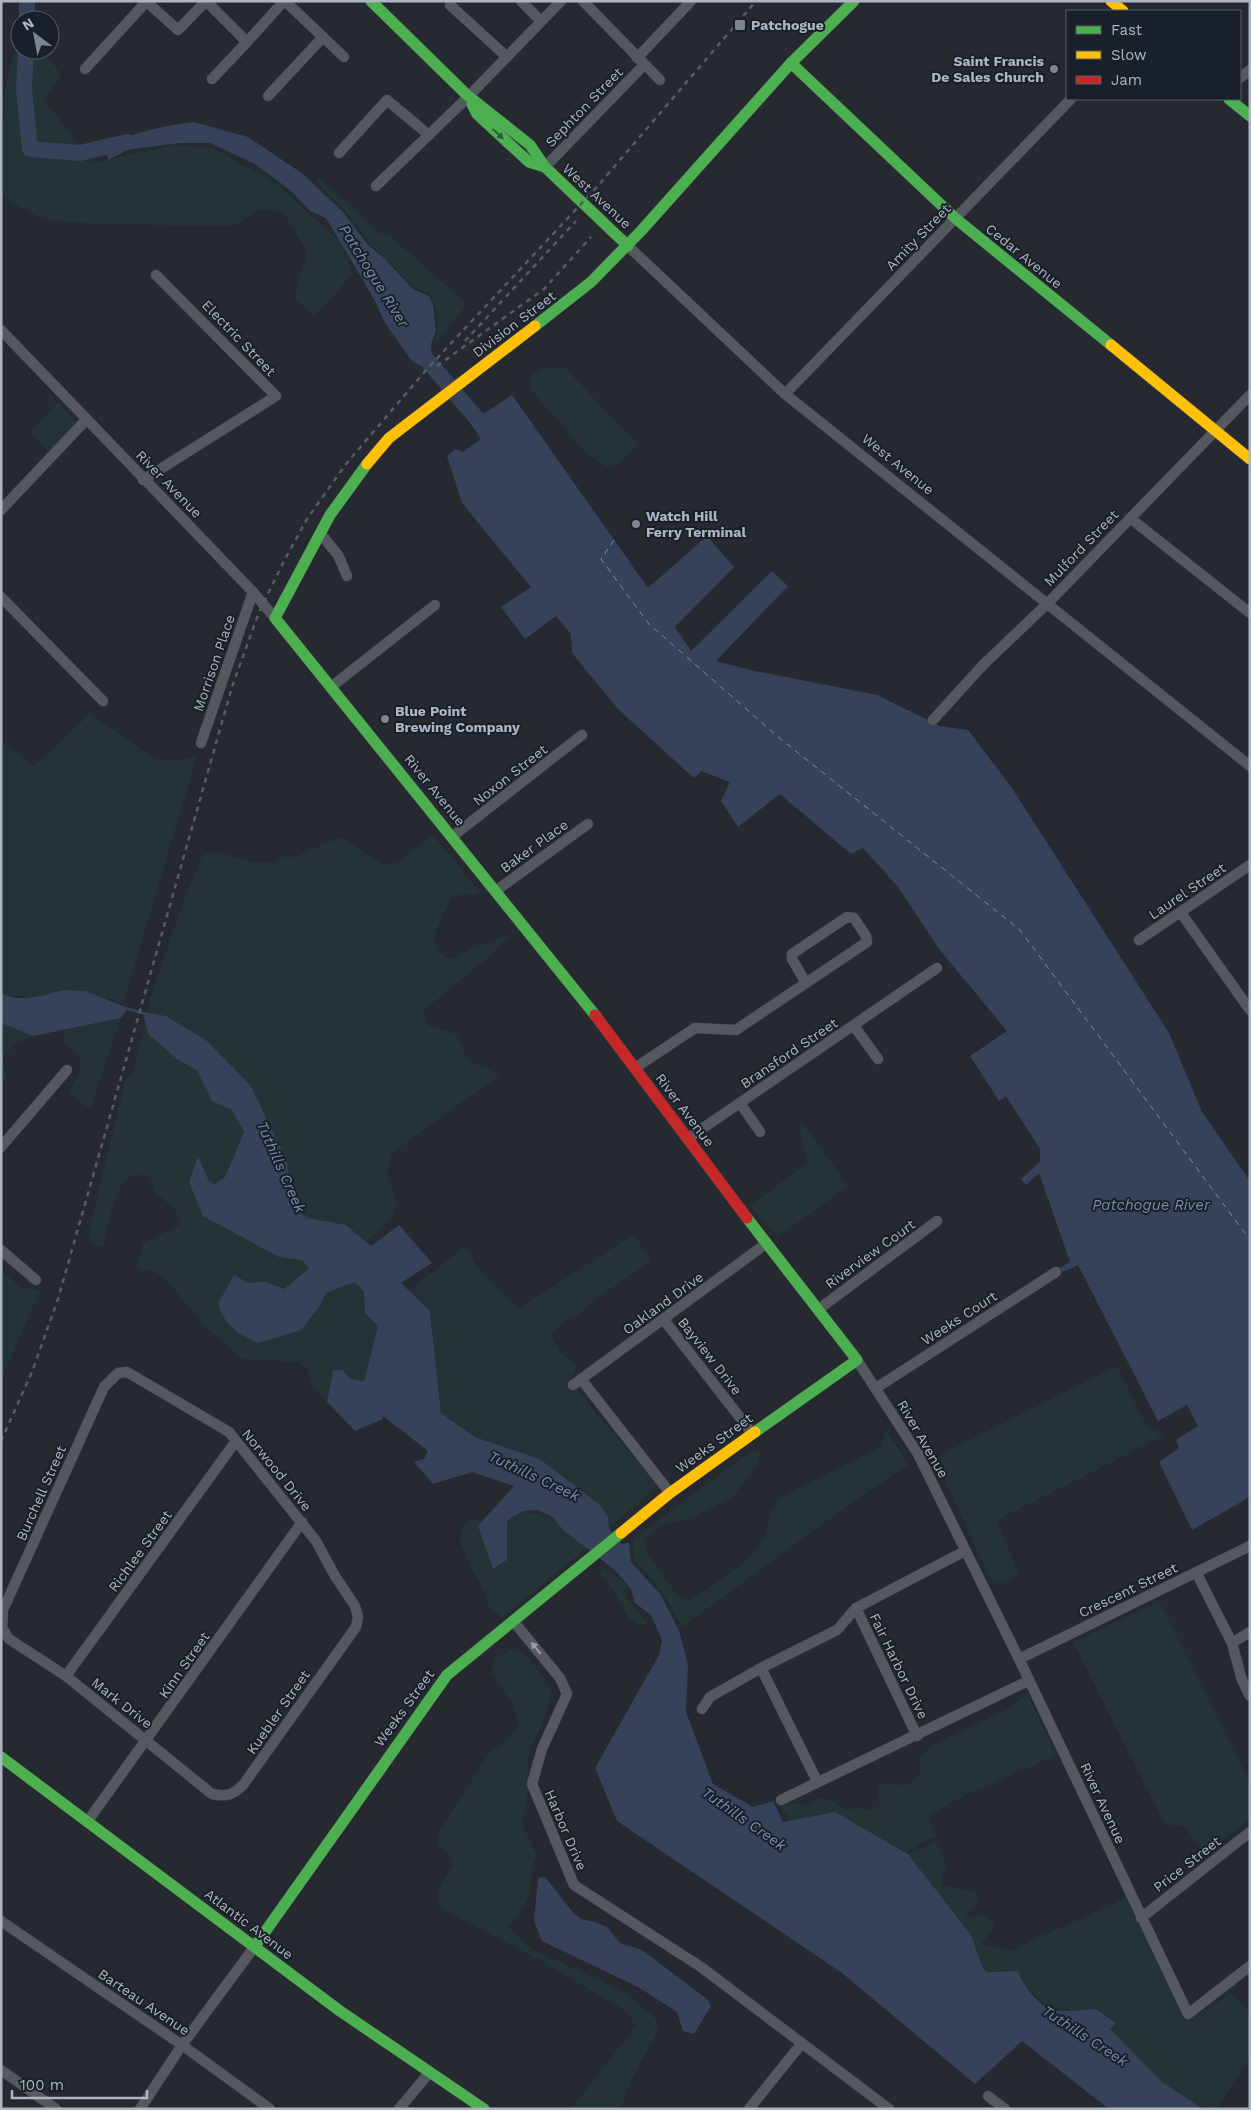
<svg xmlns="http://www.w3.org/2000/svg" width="1251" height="2110" viewBox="0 0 1251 2110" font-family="'Work Sans',sans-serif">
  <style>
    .green { fill: #233336 }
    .water { fill: #354259 }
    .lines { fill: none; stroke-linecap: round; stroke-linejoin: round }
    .stream { stroke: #354259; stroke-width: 2.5 }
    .river { stroke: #354259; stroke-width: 16 }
    .ferry { stroke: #778baa; stroke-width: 1; stroke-dasharray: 6 5; stroke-linecap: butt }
    .street-casing { stroke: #414449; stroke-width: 11 }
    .fast-casing { stroke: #414449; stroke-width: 12 }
    .slow-casing { stroke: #414449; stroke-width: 12 }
    .jam-casing { stroke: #414449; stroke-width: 12 }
    .street { stroke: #55585f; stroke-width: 10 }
    .fast { stroke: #4caf50; stroke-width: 11 }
    .slow { stroke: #ffc107; stroke-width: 11 }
    .jam { stroke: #c62828; stroke-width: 11 }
    .rail { stroke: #585b62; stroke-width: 2.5; stroke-dasharray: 5 5; stroke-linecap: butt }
    .oneway { fill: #30603b }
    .oneway2 { fill: #989ea9 }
    .poi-dot { fill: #7e848f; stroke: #19202a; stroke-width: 2 }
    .labels { text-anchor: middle; stroke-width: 4; stroke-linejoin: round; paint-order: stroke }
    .poi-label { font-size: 14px; font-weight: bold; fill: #aeb5c2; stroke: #19202a; text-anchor: start }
    .street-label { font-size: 14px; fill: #aeb5c2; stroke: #19202a }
    .water-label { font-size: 15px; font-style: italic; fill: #778baa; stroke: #19202a }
  </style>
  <rect width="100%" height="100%" fill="#262930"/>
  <g class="green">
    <polygon points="20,28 20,50 42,50 61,74 43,102 55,113 92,163 171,145 214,149 276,183 340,242 353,274 314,317 295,299 299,276 308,254 283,212 260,210 235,225 212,226 96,224 45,220 8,201 1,192 1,128 4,119 5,90"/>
    <path d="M319,177L379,233L390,236L467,304L435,345C438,325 439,310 429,293L415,288L370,244L345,211L316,182Z"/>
    <polygon points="564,367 638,444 622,461 611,469 588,455 531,390 531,375 544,369"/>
    <polygon points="58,402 78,423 49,453 30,432"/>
    <polygon points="90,714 156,759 177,760 197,756 123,1004 86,991 49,994 38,998 6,995 1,992 1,740 34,766"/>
    <polygon points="432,834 481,893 452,896 435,933 436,950 450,959 477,946 510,935 491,955 423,1011 428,1025 456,1034 469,1061 501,1074 392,1153 387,1175 397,1201 391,1219 366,1242 346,1225 308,1218 292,1208 287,1161 251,1086 166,1016 146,1012 179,913 203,854 219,852 255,863 274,862 284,856 294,857 340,837 384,865 403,859"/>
    <polygon points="121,1018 90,1109 69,1093 81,1068 79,1054 64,1044 64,1030"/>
    <path d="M145,1021L148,1034L177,1059L197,1071L212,1100L232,1110L244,1132L225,1177L215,1184L209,1181L198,1157L189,1182L279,1257L302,1260L309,1269L284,1289C257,1279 251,1282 224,1291L319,1307L326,1293L355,1282L364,1292L365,1313L378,1326L364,1381L350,1379L343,1370H333L327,1402L313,1387L308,1370L299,1362L242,1359L202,1323L174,1289L157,1273L137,1268L143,1243L181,1224L175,1210L156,1193L150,1177C145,1177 138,1174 134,1175C114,1179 107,1230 104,1247L89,1243L91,1221L125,1082L135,1069V1061Z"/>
    <polygon points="1,1023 33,1036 15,1043 2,1060 7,1073 1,1086"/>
    <polygon points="802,1121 848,1186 778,1237 750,1206 807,1163 799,1125"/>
    <polygon points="634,1234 651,1261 589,1304 579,1315 568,1319 551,1335 559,1351 577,1366 569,1381 656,1483 656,1488 609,1528 608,1517 600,1505 540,1459 474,1436 441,1413 430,1311 409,1291 466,1245 477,1268 518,1309"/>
    <polygon points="1,1270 20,1287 40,1291 1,1381"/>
    <polygon points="1117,1366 1147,1427 1165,1435 997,1520 1019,1575 1002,1584 991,1580 934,1458"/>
    <path d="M886,1429L908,1465L857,1499L682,1627L664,1595L635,1560L632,1545L634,1538L750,1452H760L758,1465L731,1499L691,1518L663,1525L644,1539L647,1552L679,1598L690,1600C713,1585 752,1562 764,1537C773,1518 764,1515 783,1496L881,1447Z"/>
    <polygon points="523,1511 554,1518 563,1530 587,1548 502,1617 489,1607 483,1589 472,1570 460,1541 461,1529 471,1519 484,1520 478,1526 493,1569 507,1560 506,1522"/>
    <path d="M603,1568L629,1586L626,1596L648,1625C627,1626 624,1607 615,1593C611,1586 605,1580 600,1574Z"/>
    <polygon points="1159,1601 1250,1782 1250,1819 1204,1854 1185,1827 1165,1824 1073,1642"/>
    <path d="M515,1648L529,1658L552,1690L545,1718L528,1755V1792L522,1824L537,1856C528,1872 534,1871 531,1886C528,1903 520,1915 508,1927L532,1949L625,1992L656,2019L658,2031L633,2077L620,2109H571L636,2026L626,2011L536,1958L445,1911L437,1901L438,1892L453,1864L450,1855L439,1847V1832L492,1748L501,1746L519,1726L513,1705L491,1673L495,1658Z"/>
    <path d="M1027,1693L1057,1755L967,1794L928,1816L936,1836L906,1852L835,1813L790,1821L786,1813L783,1812L779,1801L805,1805L822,1797C833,1800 839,1807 849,1810L857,1807L871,1811L880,1805L878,1788L885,1783C902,1786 911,1787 921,1772L918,1759L930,1746L1010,1708Z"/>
    <path d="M936,1842L948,1869L942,1876V1885L977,1892L979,1902L964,1917L984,1915L992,1920L994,1928L981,1944L1011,1950L1126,1898L1186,2020L1197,2015L1232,1993L1250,2012V2057L1217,2109C1178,2109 1135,2055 1110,2029L1116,2022L1096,2009L1079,2011L1047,2007L1009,1970L988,1972L983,1968L971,1935L908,1854Z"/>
  </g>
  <g class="water">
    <path d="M194,122L248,137L303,174L343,212L368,245L383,257L413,289L429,296L433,305L436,331L431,344L432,357L424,365L420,366L411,360L385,323L374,299L326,218L310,211L290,190L255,164L210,143H180L127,150L108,160L105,147C133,132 162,126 194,122Z"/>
    <polygon points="512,395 648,588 707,536 734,567 675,627 691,651 772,571 788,586 716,661 750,670 877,695 940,726 968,730 1012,788 1169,1033 1202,1112 1250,1181 1250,1497 1192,1530 1159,1462 1179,1448 1176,1440 1198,1426 1187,1405 1158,1421 1078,1265 1063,1272 1060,1268 1070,1262 1039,1173 1026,1185 1021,1179 1040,1162 1040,1149 1006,1096 999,1101 970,1056 1007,1031 939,949 898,887 863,848 851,854 780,794 738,827 721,801 730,782 701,771 694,778 619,710 572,653 571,634 556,616 525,639 501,607 531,587 462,503 447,456 455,449 463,452 481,439 470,423"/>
    <path d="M65,990L86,991L128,1008L121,1018L33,1036L1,1023V992C20,1005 45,994 65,990Z"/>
    <path d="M143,1012L166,1016L207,1041L251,1086L287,1161L293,1208L308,1218L346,1225L371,1246L399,1225L432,1263L401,1283L430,1311L441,1413L475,1437L540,1459L600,1505L608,1517L609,1528L622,1544L629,1543L631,1562L661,1595L679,1631L688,1664L686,1712L713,1784L753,1807L773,1801L783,1822L835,1812L908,1854L971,1935L983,1968L987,1972L1018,1971C1020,1981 1038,2004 1048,2008C1061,2013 1082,2010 1096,2009L1116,2023L1110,2029L1162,2082L1203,2109H1109L1022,2041L975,2084L842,1973L617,1821L595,1768L659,1655L662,1640L651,1615L635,1603L631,1589L615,1570L563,1530L554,1518L538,1510L523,1511L507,1521V1560L493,1569L478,1526L514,1486L472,1472L433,1484L414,1462L424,1459L428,1451L383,1416V1419L355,1431L327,1402L333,1370H343L350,1379L364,1381L378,1326L365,1313L364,1292L355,1282L326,1293L319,1307L301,1330L258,1343C238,1334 225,1326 218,1304L234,1275L248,1283L263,1281L284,1289L309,1269L302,1260L279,1257L203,1216L189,1182L198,1156L209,1181L215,1184L225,1177L244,1132L232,1110L212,1101L197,1071L177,1059L148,1034Z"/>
    <polygon points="542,1877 546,1878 574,1914 581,1919 596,1922 608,1928 620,1943 642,1950 707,1999 711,2006 694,2034 683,2031 677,2012 638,1987 542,1941 534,1921 538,1879"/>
  </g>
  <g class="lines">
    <polyline class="stream" points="125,1008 146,1014"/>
    <g class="river">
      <polyline points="27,20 27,1"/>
      <polyline points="26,50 24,89 30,149 80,153 127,142"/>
      <polyline points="415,343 422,354 490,434"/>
    </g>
    <polyline class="ferry" points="614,540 601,559 649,624 777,736 1020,930 1250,1240"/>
    <defs>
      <g id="street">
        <polyline points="521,1 541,21"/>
        <polyline points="583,1 660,80"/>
        <polyline points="147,2 178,30 206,1 247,42 284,1"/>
        <polyline points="450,5 507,57"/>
        <polyline points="323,37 344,57"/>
        <polyline points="637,58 691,1"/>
        <polyline points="85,69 147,1"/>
        <polyline points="1240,78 1250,70"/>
        <polyline points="212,79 247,42"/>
        <polyline points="268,96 323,37 285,1"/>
        <polyline points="339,153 387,100 429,135"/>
        <polyline points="545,167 644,65"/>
        <polyline points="376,186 468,97 561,1"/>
        <polyline points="628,246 785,394 1250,766"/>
        <polyline points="1,330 253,592 275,618"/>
        <polyline points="785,394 1071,99"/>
        <polyline points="143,480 276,396 156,275"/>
        <polyline points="1,510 86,420"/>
        <polyline points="1130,518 1250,613"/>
        <polyline points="320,533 338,555 347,576"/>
        <polyline points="1,597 103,701"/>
        <polyline points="331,687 435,605"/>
        <polyline points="933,720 983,665 1048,603 1250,395"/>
        <polyline points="201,743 253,592"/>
        <polyline points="453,836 582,735"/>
        <polyline points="497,890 588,824"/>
        <polyline points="1181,913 1250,1010"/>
        <polyline points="1139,940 1250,865"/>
        <polyline points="854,1026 878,1059"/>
        <polyline points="635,1068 695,1028 736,1030 867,942 866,936 854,918 847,917 792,954 792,959 806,983"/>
        <polyline points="740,1103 760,1132"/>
        <polyline points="687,1139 937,968"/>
        <polyline points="1,1147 67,1070"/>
        <polyline points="1,1250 36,1280"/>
        <polyline points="819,1309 937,1221"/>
        <polyline points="664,1320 752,1433"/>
        <polyline points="857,1360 918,1454 1019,1659 1188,2014 1250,1966"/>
        <path d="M127,1372L229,1432L316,1541L335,1576L355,1606L358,1617L356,1627L243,1785C233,1795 226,1797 212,1794L66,1676L9,1639L2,1628L3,1610L104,1387L118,1373Z"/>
        <polyline points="581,1379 670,1493"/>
        <polyline points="573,1385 767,1243"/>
        <polyline points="876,1388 1056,1272"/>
        <polyline points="1196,1572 1232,1643 1242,1680 1250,1696"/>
        <polyline points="856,1608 917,1736"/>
        <polyline points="514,1622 560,1678 567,1694 542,1749 532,1784 574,1885 701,1967 889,2109"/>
        <polyline points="1232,1643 1250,1632"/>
        <polyline points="1019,1659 1250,1546"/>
        <polyline points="761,1668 817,1781"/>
        <polyline points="66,1676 236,1441"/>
        <polyline points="702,1709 710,1697 761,1668 837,1630 856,1608 965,1551"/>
        <polyline points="781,1800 1028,1681"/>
        <polyline points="87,1822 302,1522"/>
        <polyline points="1141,1918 1250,1832"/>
        <polyline points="1,1921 182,2045 270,2109"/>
        <polyline points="1,2070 56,2109"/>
        <polyline points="988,2096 1005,2109"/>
        <polyline points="140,2109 182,2045 255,1946"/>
        <polyline points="399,2109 429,2073"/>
        <polyline points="749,2109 802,2043"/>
      </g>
      <g id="fast">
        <polyline points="371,1 467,95 530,145 545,167 628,246"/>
        <polyline points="791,63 955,218 1111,345"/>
        <polyline points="1229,99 1250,116"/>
        <polyline points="472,104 477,114 529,162 545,167"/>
        <polyline points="535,326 591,282 641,231 791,63 854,1"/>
        <polyline points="367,464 330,515 275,618 595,1015"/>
        <polyline points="747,1218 857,1360 755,1432"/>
        <polyline points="1,1757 340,2011 484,2109"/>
        <polyline points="255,1946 447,1675 621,1533"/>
      </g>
      <g id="slow">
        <polyline points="1111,1 1123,11"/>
        <polyline points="1111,345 1250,459"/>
        <polyline points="367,464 389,438 535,326"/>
        <polyline points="621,1533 670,1493 755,1432"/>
      </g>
      <polyline id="jam" points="595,1015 747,1218"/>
    </defs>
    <use href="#street" class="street-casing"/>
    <use href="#fast" class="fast-casing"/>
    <use href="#slow" class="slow-casing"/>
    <use href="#jam" class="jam-casing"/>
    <use href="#street" class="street"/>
    <use href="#fast" class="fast"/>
    <use href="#slow" class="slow"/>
    <use href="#jam" class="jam"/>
    <g class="rail">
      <polyline points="465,341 576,221"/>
      <polyline points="437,366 544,289 591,237"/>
      <polyline points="1,1441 32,1372 58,1299 232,687 259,612 285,559 307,519 346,464 427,369 596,188 756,1"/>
    </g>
  </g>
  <defs><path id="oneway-solid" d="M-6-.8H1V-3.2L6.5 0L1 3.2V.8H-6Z" transform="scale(1.25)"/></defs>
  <use class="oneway" href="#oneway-solid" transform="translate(498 134) rotate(43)"/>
  <use class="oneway2" href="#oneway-solid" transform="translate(536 1648) rotate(-129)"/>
  <g class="poi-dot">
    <rect x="734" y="19" width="12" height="12" rx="2.5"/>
    <circle cx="1054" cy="69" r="5"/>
    <circle cx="636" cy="524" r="5"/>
    <circle cx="385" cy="719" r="5"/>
  </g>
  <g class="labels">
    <g class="poi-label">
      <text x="751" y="30">Patchogue</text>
      <text x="1044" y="66" text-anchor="end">Saint Francis<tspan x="1044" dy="16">De Sales Church</tspan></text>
      <text x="646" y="521">Watch Hill<tspan x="646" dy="16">Ferry Terminal</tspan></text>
      <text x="395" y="716">Blue Point<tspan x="395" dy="16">Brewing Company</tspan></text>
    </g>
    <g class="street-label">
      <text transform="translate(584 107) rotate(-46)" y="5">Sephton Street</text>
      <text transform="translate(597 196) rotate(43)" y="5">West Avenue</text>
      <text transform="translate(918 237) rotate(-46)" y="5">Amity Street</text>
      <text transform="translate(1024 256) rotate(39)" y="5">Cedar Avenue</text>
      <text transform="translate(514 324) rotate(-37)" y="5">Division Street</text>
      <text transform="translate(239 338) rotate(46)" y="5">Electric Street</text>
      <text transform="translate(898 464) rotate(39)" y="5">West Avenue</text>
      <text transform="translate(169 484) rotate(46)" y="5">River Avenue</text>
      <text transform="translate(1081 548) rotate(-46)" y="5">Mulford Street</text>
      <text transform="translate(214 663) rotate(-71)" y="5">Morrison Place</text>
      <text transform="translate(510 775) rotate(-38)" y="5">Noxon Street</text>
      <text transform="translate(435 790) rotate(51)" y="5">River Avenue</text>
      <text transform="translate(534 846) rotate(-36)" y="5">Baker Place</text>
      <text transform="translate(1187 891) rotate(-34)" y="5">Laurel Street</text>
      <text transform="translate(789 1053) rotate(-34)" y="5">Bransford Street</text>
      <text transform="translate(685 1110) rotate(53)" y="5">River Avenue</text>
      <text transform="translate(870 1254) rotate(-36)" y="5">Riverview Court</text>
      <text transform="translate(663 1303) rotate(-36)" y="5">Oakland Drive</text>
      <text transform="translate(959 1318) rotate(-33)" y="5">Weeks Court</text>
      <text transform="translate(710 1356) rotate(52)" y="5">Bayview Drive</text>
      <text transform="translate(923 1439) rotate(60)" y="5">River Avenue</text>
      <text transform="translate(714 1443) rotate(-36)" y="5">Weeks Street</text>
      <text transform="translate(277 1470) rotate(51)" y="5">Norwood Drive</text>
      <text transform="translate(41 1493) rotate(-66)" y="5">Burchell Street</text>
      <text transform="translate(140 1551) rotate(-54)" y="5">Richlee Street</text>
      <text transform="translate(1128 1590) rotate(-26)" y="5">Crescent Street</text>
      <text transform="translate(184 1665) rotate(-55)" y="5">Kinn Street</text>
      <text transform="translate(899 1666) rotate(64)" y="5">Fair Harbor Drive</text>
      <text transform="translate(122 1703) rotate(38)" y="5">Mark Drive</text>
      <text transform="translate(404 1708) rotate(-54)" y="5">Weeks Street</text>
      <text transform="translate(278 1712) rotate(-55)" y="5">Kuebler Street</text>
      <text transform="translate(1103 1803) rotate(65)" y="5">River Avenue</text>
      <text transform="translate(566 1830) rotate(67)" y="5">Harbor Drive</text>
      <text transform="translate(1187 1864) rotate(-38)" y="5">Price Street</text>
      <text transform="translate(249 1924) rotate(37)" y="5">Atlantic Avenue</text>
      <text transform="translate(144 2002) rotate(34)" y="5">Barteau Avenue</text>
    </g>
    <g class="water-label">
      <text transform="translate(374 276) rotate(58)" y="5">Patchogue River</text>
      <text transform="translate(281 1167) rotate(66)" y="5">Tuthills Creek</text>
      <text x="1151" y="1210">Patchogue River</text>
      <text transform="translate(534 1476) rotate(25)" y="5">Tuthills Creek</text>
      <text transform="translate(744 1819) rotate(35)" y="5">Tuthills Creek</text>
      <text transform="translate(1085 2036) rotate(33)" y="5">Tuthills Creek</text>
    </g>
  </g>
  <rect width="1251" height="2110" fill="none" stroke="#aeb5c2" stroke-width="5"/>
  <rect x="1066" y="10" width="175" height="90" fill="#19202a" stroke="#555c67"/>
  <rect x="1076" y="26" width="25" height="8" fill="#4caf50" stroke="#555c67"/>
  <text x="1111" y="35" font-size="15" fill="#aeb5c2">Fast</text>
  <rect x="1076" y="51" width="25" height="8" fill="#ffc107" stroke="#555c67"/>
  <text x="1111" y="60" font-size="15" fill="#aeb5c2">Slow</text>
  <rect x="1076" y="76" width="25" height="8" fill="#c62828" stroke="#555c67"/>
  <text x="1111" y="85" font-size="15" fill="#aeb5c2">Jam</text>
  <g transform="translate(35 35) rotate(328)"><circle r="24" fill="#19202a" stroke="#555c67"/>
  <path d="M0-4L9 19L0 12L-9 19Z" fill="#7e848f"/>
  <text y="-8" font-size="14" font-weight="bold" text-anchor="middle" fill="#aeb5c2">N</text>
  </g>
  <path d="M12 2090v8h135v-8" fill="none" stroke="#aeb5c2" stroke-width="2.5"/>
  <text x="20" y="2090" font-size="15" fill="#aeb5c2" stroke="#19202a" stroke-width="4" paint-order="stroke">100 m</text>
</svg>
